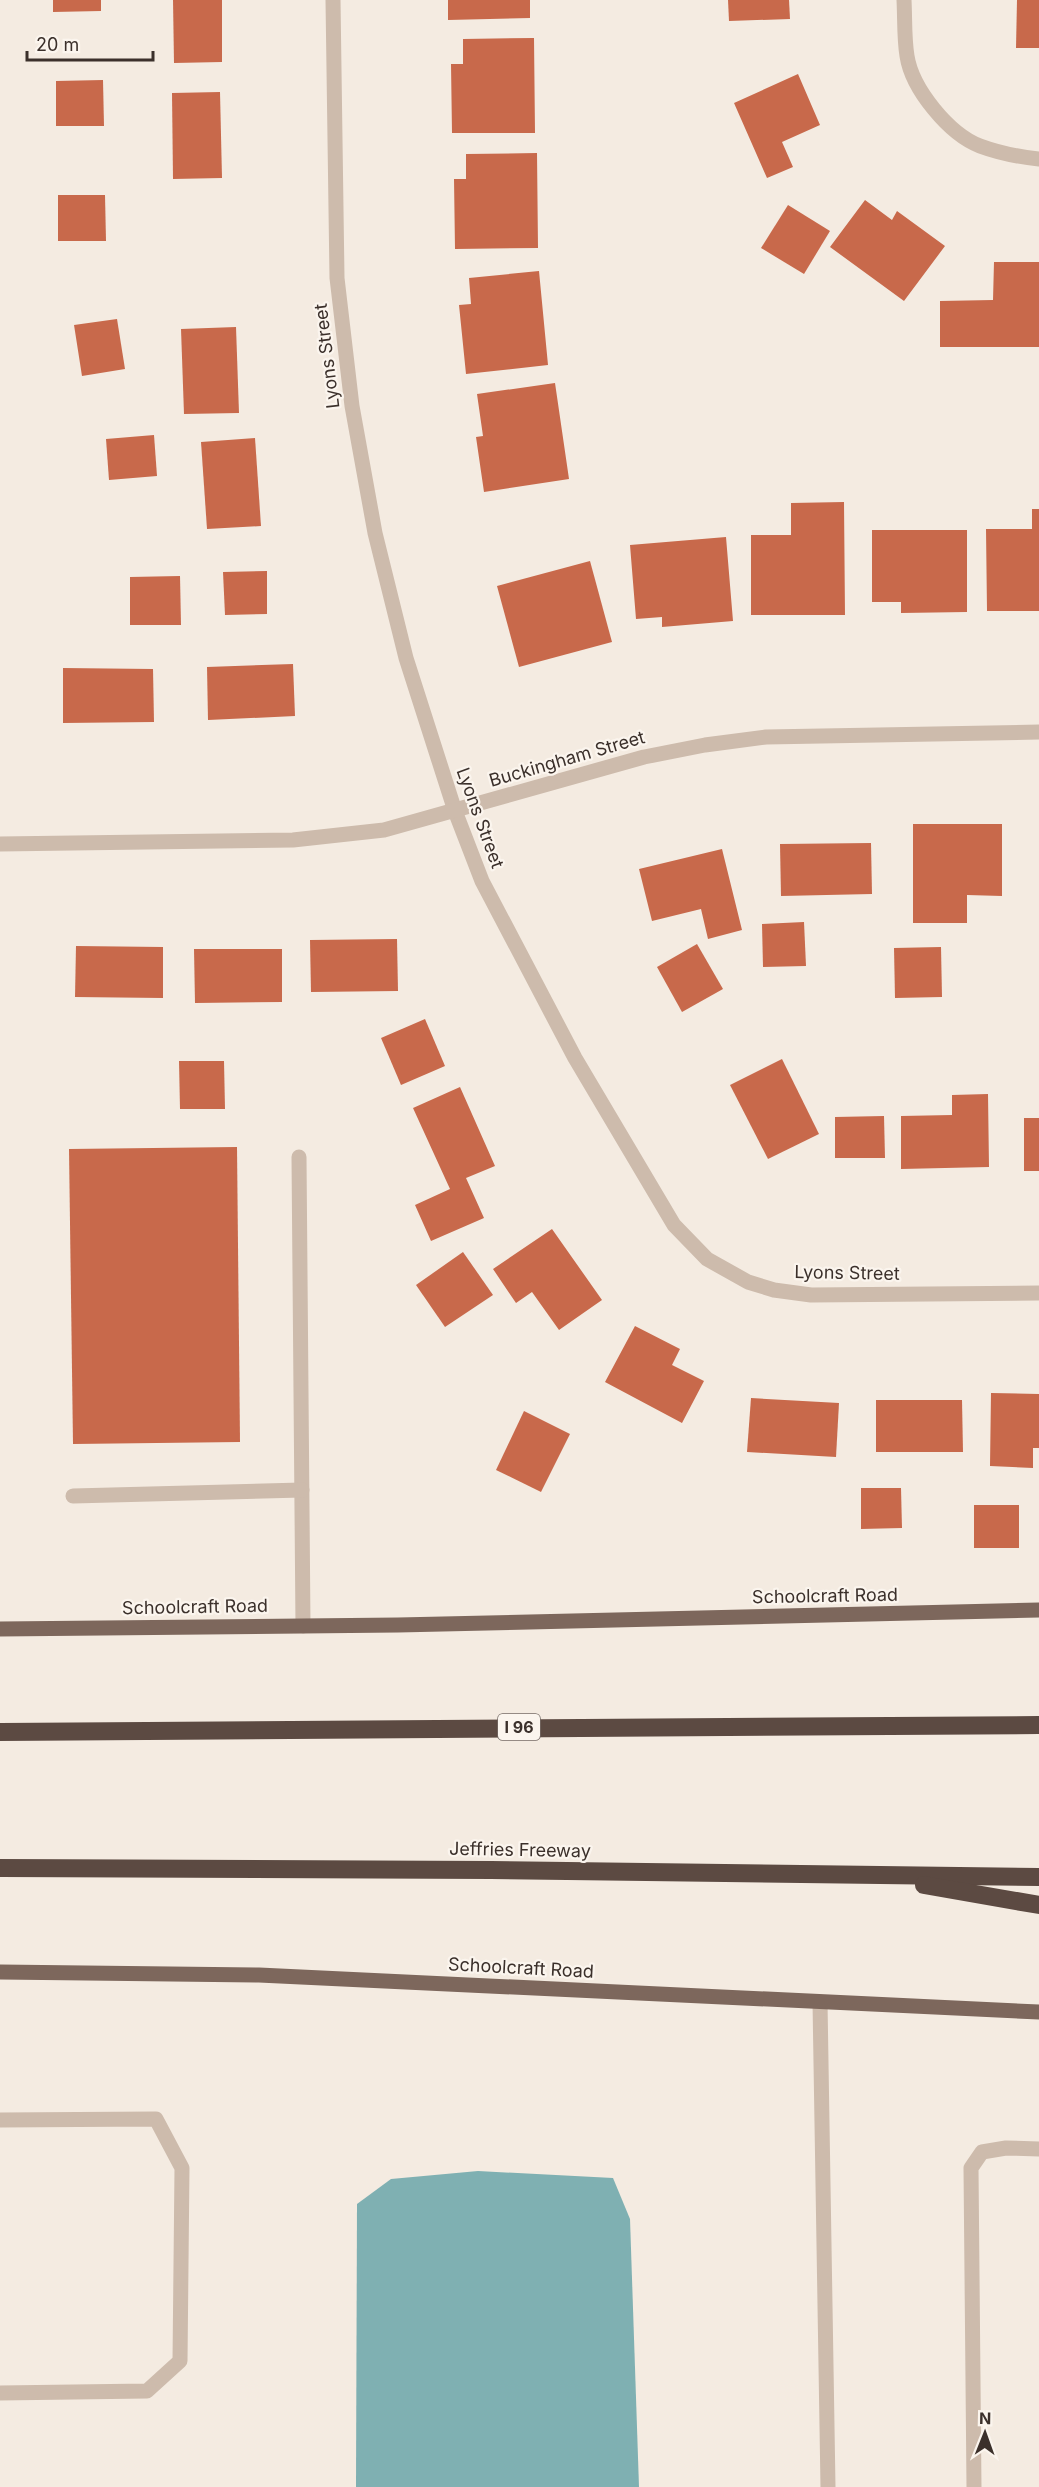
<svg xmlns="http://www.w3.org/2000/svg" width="1039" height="2487" viewBox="0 0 1039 2487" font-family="Inter,sans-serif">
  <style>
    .water { fill: #7fb0b2 }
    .building { fill: #c8694b }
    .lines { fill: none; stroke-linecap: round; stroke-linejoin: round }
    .minor { stroke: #cdbbac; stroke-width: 15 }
    .major { stroke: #7d675c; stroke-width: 15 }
    .highway { stroke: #5c4a42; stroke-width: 18 }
    .labels { text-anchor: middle; stroke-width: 4.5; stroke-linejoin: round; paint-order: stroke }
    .shield { fill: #fbf5ee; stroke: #756b66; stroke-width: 1.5 }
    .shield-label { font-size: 16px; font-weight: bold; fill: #3b302b }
    .street-label { font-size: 18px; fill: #3b302b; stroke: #fbf5ee }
  </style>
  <rect width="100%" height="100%" fill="#f4ebe1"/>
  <polygon class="water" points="478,2171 613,2178 630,2219 639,2487 356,2487 357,2204 391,2179"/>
  <g class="building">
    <polygon points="53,0 101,0 101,11 53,12"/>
    <polygon points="173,0 222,0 222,62 174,63"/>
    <polygon points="448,0 530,0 530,18 448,20"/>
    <polygon points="728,0 789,0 790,19 729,21"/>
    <polygon points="1017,0 1039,0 1039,48 1016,48"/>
    <polygon points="534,38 535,133 452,133 451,64 463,64 463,39"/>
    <polygon points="798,74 820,125 782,142 793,167 767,178 734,103"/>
    <polygon points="103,80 104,126 56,126 56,81"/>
    <polygon points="220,92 222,178 173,179 172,93"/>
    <polygon points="537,153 538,248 455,249 454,179 466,179 466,154"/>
    <polygon points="58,195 105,195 106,241 58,241"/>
    <polygon points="865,200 892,220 897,211 945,246 904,301 830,247"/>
    <polygon points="788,205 830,231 804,274 761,248"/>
    <polygon points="994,262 1039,262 1039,347 940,347 940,301 993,300"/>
    <polygon points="539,271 548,365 466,374 459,305 471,304 469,278"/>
    <polygon points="117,319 125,369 82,376 74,325"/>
    <polygon points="236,327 239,413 184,414 181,329"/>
    <polygon points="555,383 569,479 484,492 476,437 483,436 477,394"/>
    <polygon points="154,435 157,476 109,480 106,439"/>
    <polygon points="255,438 261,526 207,529 201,442"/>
    <polygon points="844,502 845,615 751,615 751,535 791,535 791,503"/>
    <polygon points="1032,509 1039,509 1039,611 987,611 986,529 1032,529"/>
    <polygon points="872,530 967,530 967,612 901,613 901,602 872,602"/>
    <polygon points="726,537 733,621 662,627 662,617 636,619 630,545"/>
    <polygon points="590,561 612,642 519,667 497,586"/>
    <polygon points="267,571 267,614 225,615 223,572"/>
    <polygon points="180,576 181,625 130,625 130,577"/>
    <polygon points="293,664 295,716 208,720 207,667"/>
    <polygon points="63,668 153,669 154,722 63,723"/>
    <polygon points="913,824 1002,824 1002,896 967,895 967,923 913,923"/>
    <polygon points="871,843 872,894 781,896 780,844"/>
    <polygon points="722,849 742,930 708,939 701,909 652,921 639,869"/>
    <polygon points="804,922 806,966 763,967 762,924"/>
    <polygon points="397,939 398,991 311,992 310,940"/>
    <polygon points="697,944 723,989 682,1012 657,967"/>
    <polygon points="76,946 163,947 163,998 75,997"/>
    <polygon points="941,947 942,997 895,998 894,948"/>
    <polygon points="194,949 282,949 282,1002 195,1003"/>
    <polygon points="425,1019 445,1066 401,1085 381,1038"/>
    <polygon points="782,1059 819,1134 768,1159 730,1085"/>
    <polygon points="179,1061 224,1061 225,1109 180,1109"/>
    <polygon points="460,1087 495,1166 466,1178 484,1218 431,1241 415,1205 450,1189 413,1108"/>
    <polygon points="988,1094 989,1167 901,1169 901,1116 952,1115 952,1095"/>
    <polygon points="884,1116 885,1158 835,1158 835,1117"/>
    <rect x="1024" y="1118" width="15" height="53"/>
    <polygon points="237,1147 240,1442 73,1444 69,1149"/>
    <polygon points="552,1229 602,1300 559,1330 532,1292 516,1303 493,1269"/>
    <polygon points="463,1252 493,1295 445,1327 416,1285"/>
    <polygon points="635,1326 680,1349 672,1365 704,1381 682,1423 605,1382"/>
    <polygon points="991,1393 1039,1394 1039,1448 1033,1448 1033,1468 990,1466"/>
    <polygon points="751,1398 839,1403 836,1457 747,1452"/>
    <polygon points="876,1400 962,1400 963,1452 876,1452"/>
    <polygon points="524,1411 570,1434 541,1492 496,1470"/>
    <polygon points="861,1488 901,1488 902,1528 861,1529"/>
    <rect x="974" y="1505" width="45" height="43"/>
  </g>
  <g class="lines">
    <g class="minor">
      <polyline points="333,0 337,278 352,406 375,533 406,658 455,811 482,881 575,1058 674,1225 707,1259 748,1282 774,1290 811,1295 1039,1293"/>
      <path d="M904,0C905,18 904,38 907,56C912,89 949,134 980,146C999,153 1019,157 1039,159"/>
      <polyline points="0,844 293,840 384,830 644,757 705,745 766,737 1039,732"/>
      <polyline points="299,1157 303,1626"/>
      <polyline points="73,1496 302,1490"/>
      <polyline points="820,2002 828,2487"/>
      <polyline points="0,2120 156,2119 182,2168 180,2361 147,2391 0,2393"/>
      <polyline points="974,2487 971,2168 982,2152 1006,2148 1039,2149"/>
    </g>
    <g class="major">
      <polyline points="0,1629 398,1625 1039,1610"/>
      <polyline points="0,1972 259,1975 1039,2012"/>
    </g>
    <g class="highway">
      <polyline points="0,1732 1039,1725"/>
      <polyline points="0,1868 491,1870 1039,1877"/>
      <polyline points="924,1885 1039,1905"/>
    </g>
  </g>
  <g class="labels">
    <rect class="shield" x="498" y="1714" width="42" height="26" rx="4.5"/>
    <g class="shield-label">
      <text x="519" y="1733">I 96</text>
    </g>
    <g class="street-label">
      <text transform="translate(327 356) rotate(-97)" y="6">Lyons Street</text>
      <text transform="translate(567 759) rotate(-16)" y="6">Buckingham Street</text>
      <text transform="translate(480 818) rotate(70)" y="6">Lyons Street</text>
      <text transform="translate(847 1273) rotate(1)" y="6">Lyons Street</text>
      <text transform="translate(825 1596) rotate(-1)" y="6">Schoolcraft Road</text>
      <text transform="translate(195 1607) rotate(-1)" y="6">Schoolcraft Road</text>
      <text transform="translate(520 1850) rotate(1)" y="6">Jeffries Freeway</text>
      <text transform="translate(521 1968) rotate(3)" y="6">Schoolcraft Road</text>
    </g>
  </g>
  <g transform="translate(985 2433) rotate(1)" stroke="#fbf5ee" stroke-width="4.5" paint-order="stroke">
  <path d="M0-4.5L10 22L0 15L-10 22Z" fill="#3b302b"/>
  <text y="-9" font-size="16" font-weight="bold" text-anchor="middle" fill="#3b302b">N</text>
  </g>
  <path d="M27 51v9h126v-9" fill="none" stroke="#3b302b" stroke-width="3"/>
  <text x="36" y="51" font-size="18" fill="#3b302b" stroke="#fbf5ee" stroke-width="4.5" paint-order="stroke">20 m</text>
</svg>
